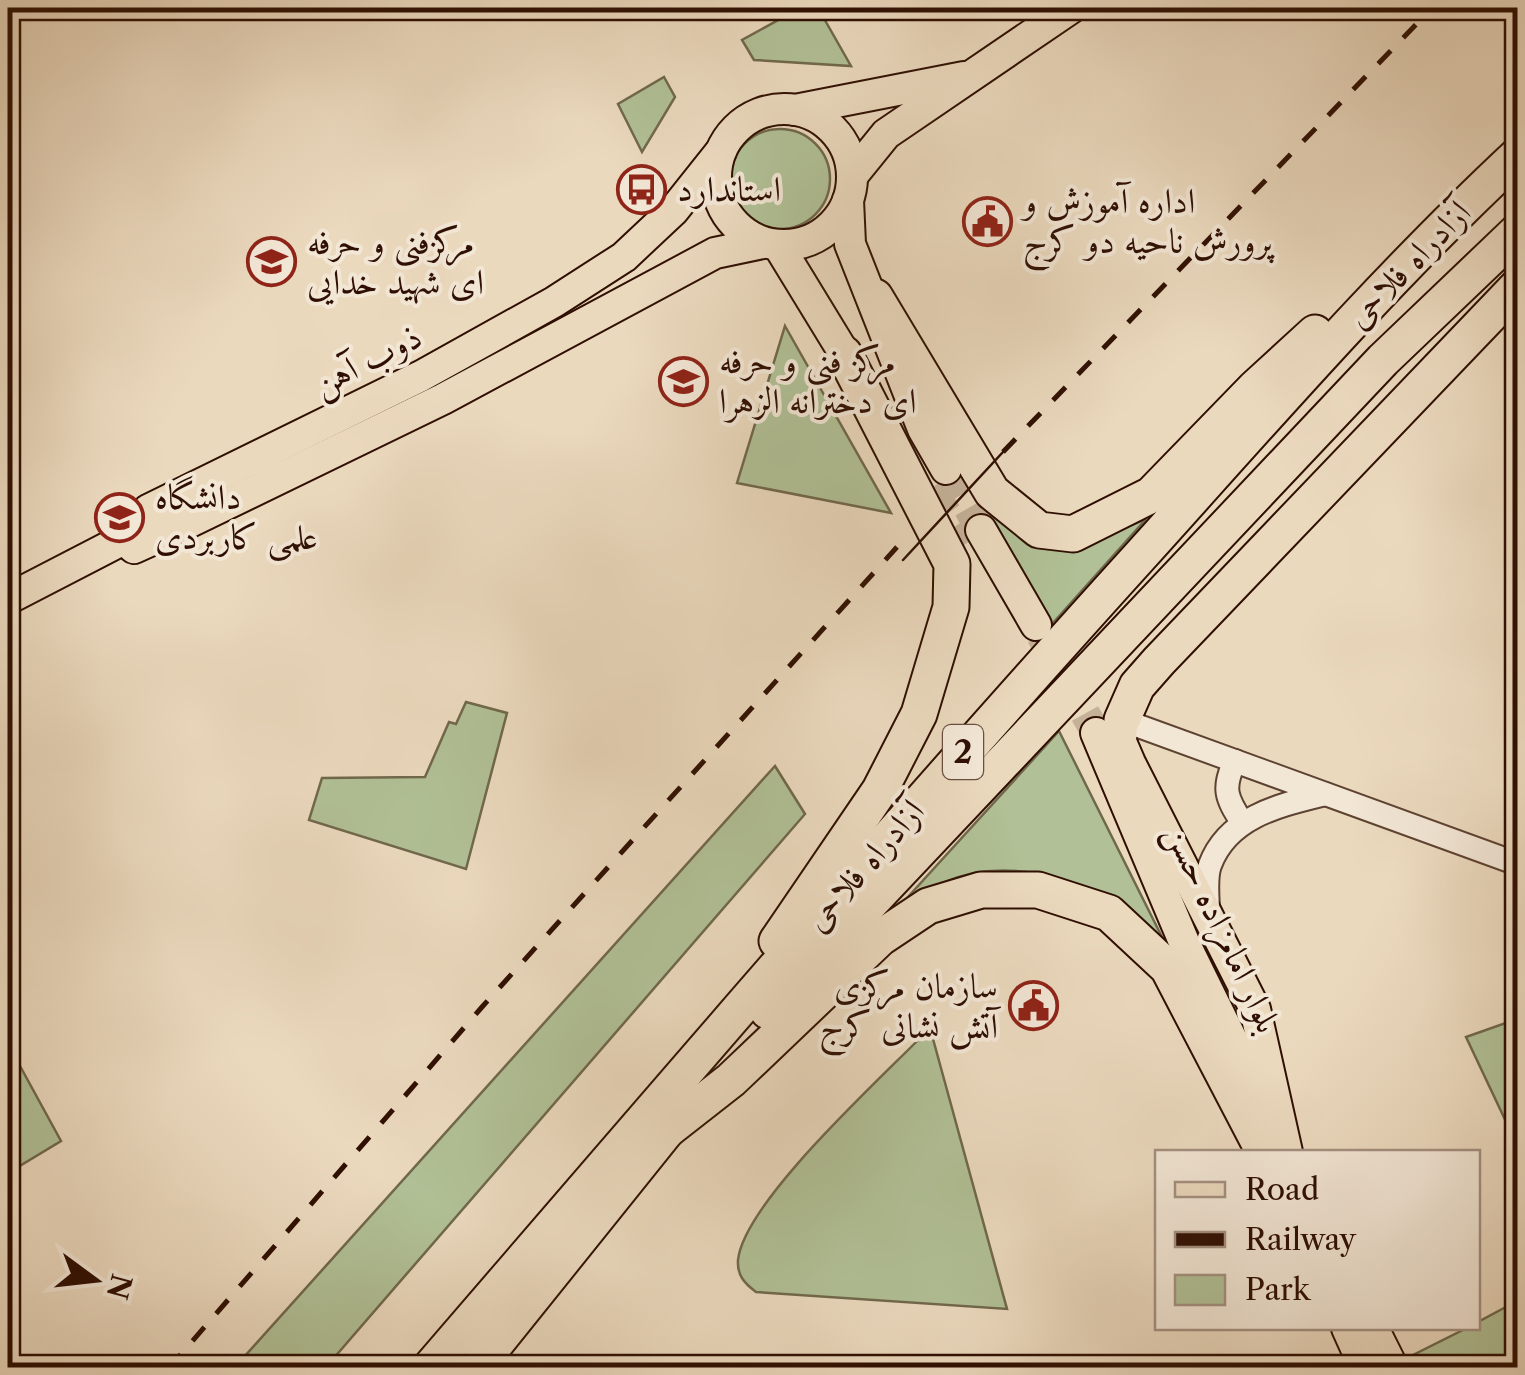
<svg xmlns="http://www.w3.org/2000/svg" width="1525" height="1375" viewBox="0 0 1525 1375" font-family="'Libre Caslon Text',Amiri,serif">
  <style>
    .green { fill: #b1c096; stroke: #70684c; stroke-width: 2.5 }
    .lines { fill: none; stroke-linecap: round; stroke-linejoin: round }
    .major-tunnel { stroke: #c5b198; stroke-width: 30; stroke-dasharray: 30 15; stroke-linecap: butt }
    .minor-casing { stroke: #5e4231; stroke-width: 26 }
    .major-casing { stroke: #2f0f02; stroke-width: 34 }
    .highway-casing { stroke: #2f0f02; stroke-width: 39 }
    .minor { stroke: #f2e6d5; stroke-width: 22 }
    .major { stroke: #ebd9be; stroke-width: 30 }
    .highway { stroke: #ebd9be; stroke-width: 35 }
    .tram { stroke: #2f0f02; stroke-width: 2.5 }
    .rail { stroke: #2f0f02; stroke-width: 5; stroke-dasharray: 18 18; stroke-linecap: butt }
    .labels { text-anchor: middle; stroke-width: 8; stroke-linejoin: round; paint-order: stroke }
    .shield { fill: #f2e6d5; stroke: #6a5041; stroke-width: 2.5 }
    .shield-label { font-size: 32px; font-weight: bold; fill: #2f0f02 }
    .poi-label { font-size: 35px; fill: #2f0f02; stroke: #f2e6d5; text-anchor: start }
    .street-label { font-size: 35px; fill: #2f0f02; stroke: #f2e6d5 }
  </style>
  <rect width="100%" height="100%" fill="#ebd9be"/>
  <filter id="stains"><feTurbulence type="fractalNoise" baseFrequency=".002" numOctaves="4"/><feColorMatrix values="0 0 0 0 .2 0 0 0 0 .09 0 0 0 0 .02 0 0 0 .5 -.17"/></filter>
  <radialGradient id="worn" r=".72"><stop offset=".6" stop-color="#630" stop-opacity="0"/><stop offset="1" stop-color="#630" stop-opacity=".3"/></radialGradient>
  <g class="green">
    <polygon points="800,8 818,8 851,66 754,60 742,40"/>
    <polygon points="664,77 675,97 642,152 618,104"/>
    <circle cx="780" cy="179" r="50"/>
    <polygon points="785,326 891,513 737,483"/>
    <path d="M995,508C1055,525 1087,548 1146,519L1052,624L986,512Z"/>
    <polygon points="466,702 507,713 466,869 309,820 322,778 425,777 449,722 456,724"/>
    <path d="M1059,731L1170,953C1156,938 1142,919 1125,909C1076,876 1002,857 945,882C928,889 913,900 897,909Z"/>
    <polygon points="775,766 805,814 326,1367 235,1367"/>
    <polygon points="1517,1019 1518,1019 1517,1145 1466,1037"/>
    <path d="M930,1028L1007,1309L756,1292C744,1283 737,1275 738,1260C744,1201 885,1075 930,1028Z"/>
    <polygon points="8,1044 61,1141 8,1173"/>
    <polygon points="1517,1301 1517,1367 1417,1367 1411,1356 1467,1328 1478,1328 1478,1322"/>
  </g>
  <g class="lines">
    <g class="major-tunnel">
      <polyline points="946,469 981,530"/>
      <polyline points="930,489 967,543"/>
      <polyline points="1041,635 1096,733"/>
    </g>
    <defs>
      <g id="minor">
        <polyline points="1122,720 1518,864"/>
        <path d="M1235,761C1222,788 1226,798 1242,822"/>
        <path d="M1208,912C1208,898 1205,878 1210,865C1228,816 1281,805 1325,794"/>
      </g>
      <g id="major">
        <circle cx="784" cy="177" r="68"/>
        <polyline points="795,110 964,77"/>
        <polyline points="852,176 886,134 1071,8"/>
        <polyline points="848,200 850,244 923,429 946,469"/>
        <polyline points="778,245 855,371"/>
        <polyline points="981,530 1036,625"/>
        <polyline points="124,539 134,548 165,534 443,399 715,253 763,243"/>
        <polyline points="8,599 124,539 148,510 421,376 554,302 624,257 674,210 721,151"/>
        <polyline points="1122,720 1121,742 1130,763 1255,1009 1287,1152"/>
        <polyline points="1096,733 1184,942 1264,1105"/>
        <polyline points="1347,1328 1365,1368"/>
        <polyline points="1373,1328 1393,1368"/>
      </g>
      <g id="highway">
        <polyline points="875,297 992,492 1039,530 1073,534 1151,495 1255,388 1315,333"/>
        <polyline points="1122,720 1137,686 1159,661 1518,286"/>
        <polyline points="777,941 880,790 919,714 951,607 952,564 844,354"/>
        <polyline points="768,1011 1383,360 1518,231"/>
        <polyline points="662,1134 731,1080 880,938 928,906 981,890 1038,890 1109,913 1168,968 1264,1152"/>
        <path d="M430,1368C665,1095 900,821 1142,554C1264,419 1384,280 1518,155"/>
        <polyline points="476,1368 679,1115"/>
      </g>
    </defs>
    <use href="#minor" class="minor-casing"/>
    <use href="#major" class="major-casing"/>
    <use href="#highway" class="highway-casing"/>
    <use href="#minor" class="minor"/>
    <use href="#major" class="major"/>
    <use href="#highway" class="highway"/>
    <polyline class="tram" points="903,560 1003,452"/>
    <g class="rail">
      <polyline points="1003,452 1432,8"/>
      <polyline points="169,1368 482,1007 897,547"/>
    </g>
  </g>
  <defs>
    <symbol id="bus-ring" viewBox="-11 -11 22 22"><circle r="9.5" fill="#f2e6d5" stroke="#8f2418" stroke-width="1.5"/><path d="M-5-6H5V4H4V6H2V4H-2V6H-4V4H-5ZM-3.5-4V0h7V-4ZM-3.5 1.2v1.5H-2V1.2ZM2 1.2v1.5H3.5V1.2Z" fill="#8f2418"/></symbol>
    <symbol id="civic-ring" viewBox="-11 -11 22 22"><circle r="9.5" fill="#f2e6d5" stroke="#8f2418" stroke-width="1.5"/><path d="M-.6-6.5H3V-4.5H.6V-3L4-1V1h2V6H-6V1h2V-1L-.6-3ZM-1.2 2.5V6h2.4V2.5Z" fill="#8f2418"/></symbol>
    <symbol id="university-ring" viewBox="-11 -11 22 22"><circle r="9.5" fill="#f2e6d5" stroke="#8f2418" stroke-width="1.5"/><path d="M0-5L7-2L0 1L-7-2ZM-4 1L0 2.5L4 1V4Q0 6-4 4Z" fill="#8f2418"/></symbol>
  </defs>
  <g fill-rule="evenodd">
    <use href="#bus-ring" x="614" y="162" width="55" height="55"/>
    <use href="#civic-ring" x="960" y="194" width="55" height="55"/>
    <use href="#university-ring" x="244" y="234" width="55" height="55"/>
    <use href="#university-ring" x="656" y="354" width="55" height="55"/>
    <use href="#university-ring" x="92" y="490" width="55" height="55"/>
    <use href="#civic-ring" x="1006" y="978" width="55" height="55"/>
  </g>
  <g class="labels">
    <rect class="shield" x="943" y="725" width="40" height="54" rx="8"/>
    <g class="shield-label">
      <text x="963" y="763">2</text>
    </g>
    <g class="poi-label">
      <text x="677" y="201">استاندارد</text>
      <text x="1023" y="213">اداره آموزش و<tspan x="1023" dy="40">پرورش ناحیه دو کرج</tspan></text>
      <text x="307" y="254">مرکزفنی و حرفه<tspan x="307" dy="40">ای شهید خدایی</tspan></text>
      <text x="719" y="373">مرکز فنی و حرفه<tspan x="719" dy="40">ای دخترانه الزهرا</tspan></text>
      <text x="155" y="509">دانشگاه<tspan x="155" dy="40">علمی کاربردی</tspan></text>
      <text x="998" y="998" text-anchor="end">سازمان مرکزی<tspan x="998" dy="40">آتش نشانی کرج</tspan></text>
    </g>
    <g class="street-label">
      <text transform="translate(1408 264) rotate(-46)" y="12">آزادراه فلاحی</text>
      <text transform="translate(367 360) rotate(-27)" y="12">ذوب آهن</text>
      <text transform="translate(864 865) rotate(-49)" y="12">آزادراه فلاحی</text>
      <text transform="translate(1223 928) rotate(65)" y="12">بلوار امامزاده حسن</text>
    </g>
  </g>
  <rect width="1525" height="1375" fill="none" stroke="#ebd9be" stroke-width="40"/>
  <rect x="10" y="10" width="1505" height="1355" fill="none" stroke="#2f0f02" stroke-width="5"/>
  <rect x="20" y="20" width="1485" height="1335" fill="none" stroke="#2f0f02" stroke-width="2.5"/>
  <rect x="1155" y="1150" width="325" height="180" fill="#f2e6d5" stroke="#a49081" stroke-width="2.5"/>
  <rect x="1175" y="1182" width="50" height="15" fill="#ebd9be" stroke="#a49081" stroke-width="2.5"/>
  <text x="1245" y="1200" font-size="30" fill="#2f0f02">Road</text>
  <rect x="1175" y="1232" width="50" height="15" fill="#2f0f02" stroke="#a49081" stroke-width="2.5"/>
  <text x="1245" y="1250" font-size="30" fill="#2f0f02">Railway</text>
  <rect x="1175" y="1275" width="50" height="30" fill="#b1c096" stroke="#a49081" stroke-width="2.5"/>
  <text x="1245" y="1300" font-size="30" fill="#2f0f02">Park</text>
  <g transform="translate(95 1280) rotate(105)" stroke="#f2e6d5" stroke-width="8" paint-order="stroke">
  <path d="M0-8L18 38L0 25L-18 38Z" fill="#2f0f02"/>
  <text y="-15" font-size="28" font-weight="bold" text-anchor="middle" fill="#2f0f02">N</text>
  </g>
  <rect width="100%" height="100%" filter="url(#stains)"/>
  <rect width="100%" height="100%" fill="url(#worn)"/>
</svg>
